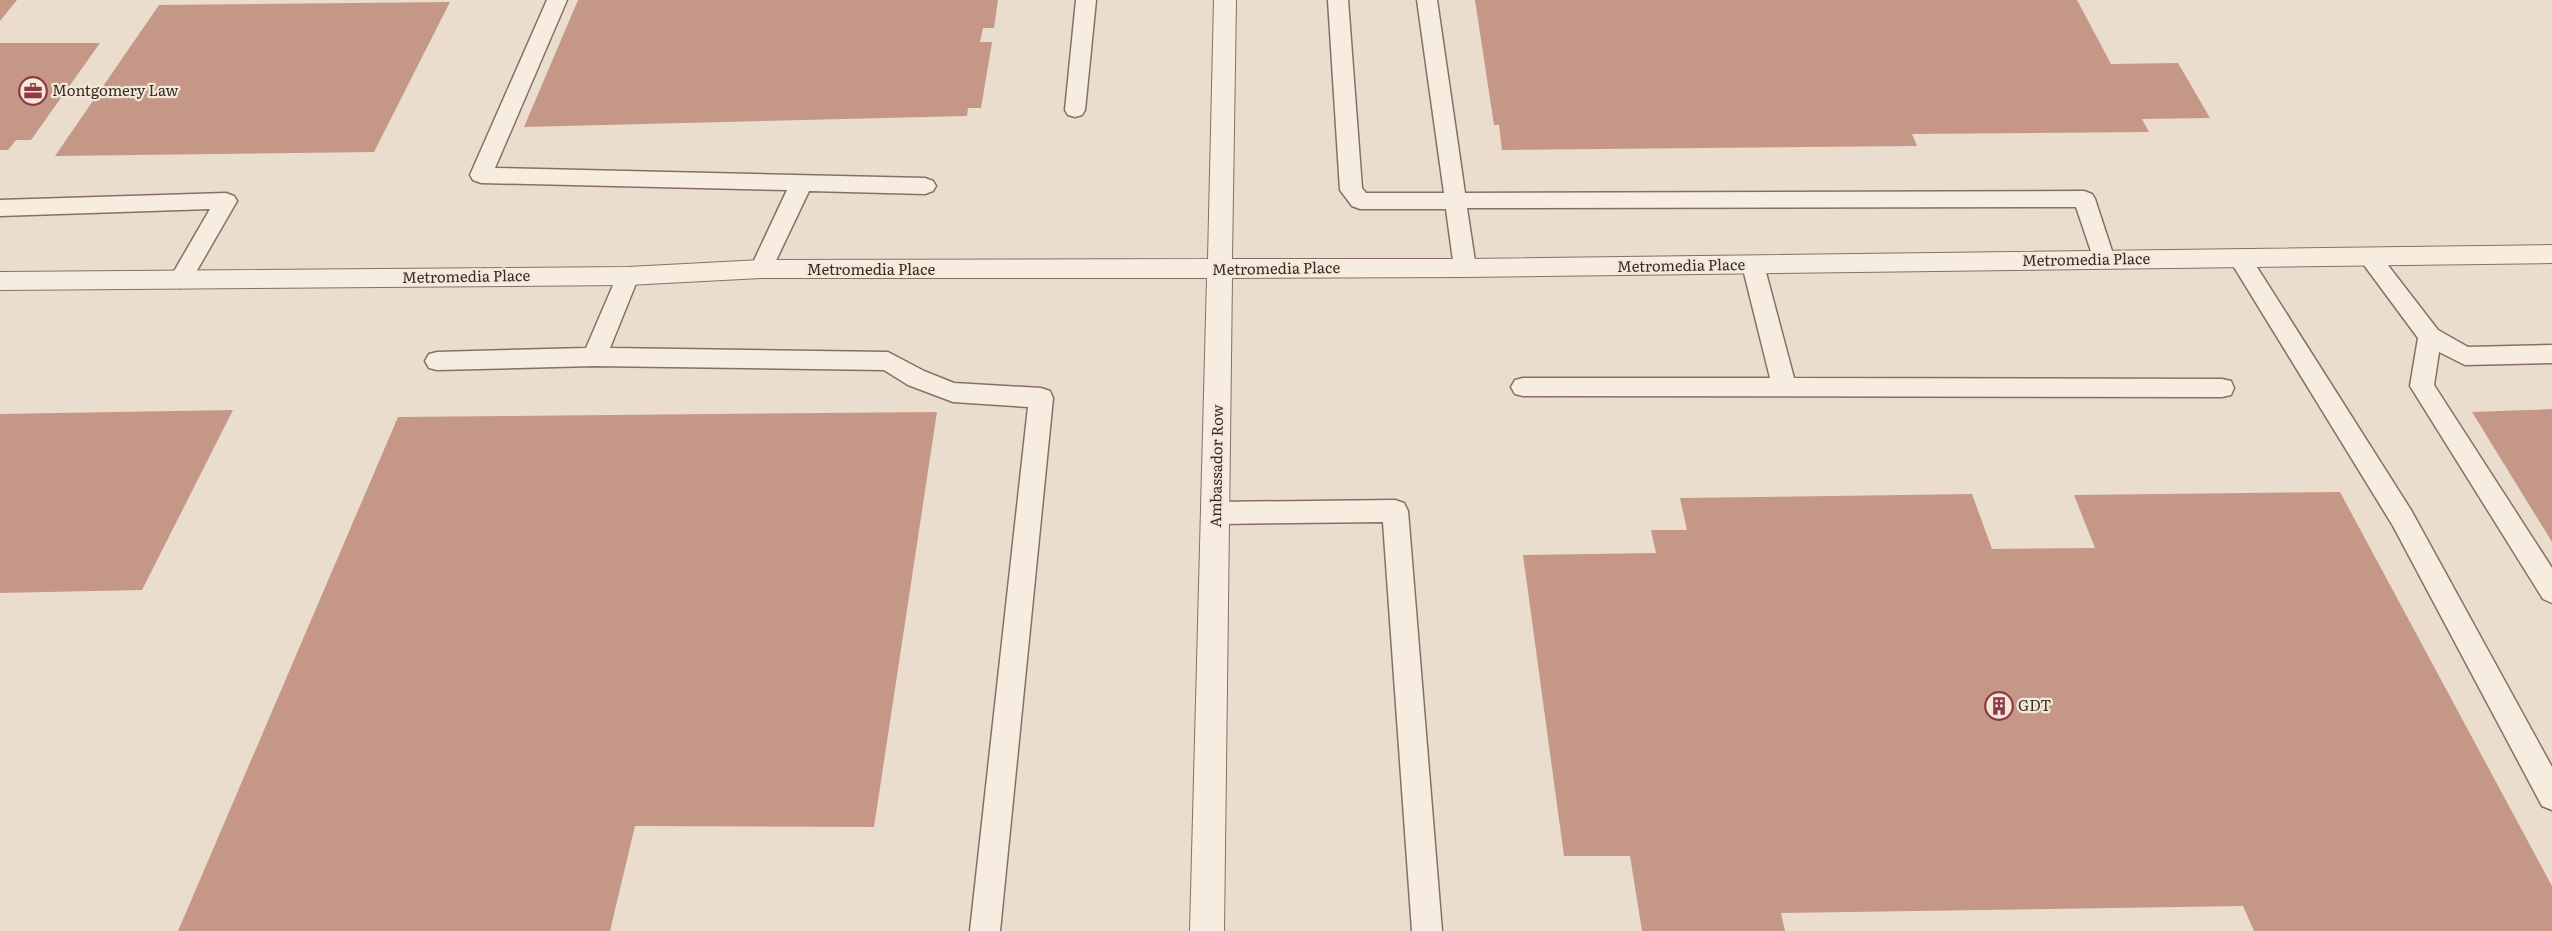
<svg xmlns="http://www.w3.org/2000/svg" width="2552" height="931" viewBox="0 0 2552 931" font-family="Literata,serif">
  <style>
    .building { fill: #c59787 }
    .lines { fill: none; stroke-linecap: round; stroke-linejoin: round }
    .lane-casing { stroke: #877062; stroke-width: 3 }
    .street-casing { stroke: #877062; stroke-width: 2 }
    .lane { fill: #f6ecdf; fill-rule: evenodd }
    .street { fill: #f6ecdf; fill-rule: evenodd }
    .labels { text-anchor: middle; stroke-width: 4.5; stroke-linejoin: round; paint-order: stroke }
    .poi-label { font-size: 15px; fill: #392b23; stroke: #f3e9db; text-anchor: start }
    .street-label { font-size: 15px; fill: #392b23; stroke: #f3e9db }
  </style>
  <rect width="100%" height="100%" fill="#ebddcd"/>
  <g class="building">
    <polygon points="0,0 17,0 0,21"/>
    <polygon points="578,0 998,0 994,28 983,28 980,42 992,42 981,108 968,108 967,116 524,127"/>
    <polygon points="1475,0 2077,0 2111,64 2178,63 2210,118 2142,119 2149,132 1912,134 1917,146 1502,150 1499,125 1494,125"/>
    <polygon points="450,2 374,152 55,156 159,5"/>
    <polygon points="0,43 100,43 31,140 16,140 8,150 0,150"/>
    <polygon points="2552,409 2552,542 2472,412"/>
    <polygon points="233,410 142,590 0,593 0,414"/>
    <polygon points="937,412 874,827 635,826 610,931 178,931 398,417"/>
    <polygon points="2340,492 2552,886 2552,931 2254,931 2243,906 1781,913 1785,931 1642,931 1630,856 1564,856 1523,555 1656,553 1651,530 1687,530 1680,498 1972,494 1992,549 2095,548 2074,495"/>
  </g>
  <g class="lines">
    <defs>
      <g id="lane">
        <polygon points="547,0 567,0 495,168 925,178 933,181 936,186 933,191 925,194 809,191 772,269 769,275 761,277 753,275 750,269 787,190 481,183 473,180 470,175"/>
        <polygon points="1076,0 1096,0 1085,110 1082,115 1075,117 1068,115 1065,110"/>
        <polygon points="1328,0 1348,0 1362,188 1366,193 1444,193 1417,0 1437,0 1465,193 2084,191 2092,194 2095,199 2115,260 2112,266 2104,268 2096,266 2076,207 1467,208 1476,268 1473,274 1465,276 1457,274 1454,268 1446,209 1360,209 1352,206 1340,190"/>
        <polygon points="226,193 234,196 237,201 188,286 180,288 172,286 169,280 210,209 0,216 0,200"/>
        <polygon points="2369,249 2377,251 2438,330 2468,347 2552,345 2552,363 2465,365 2439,352 2434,385 2552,568 2552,603 2543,599 2410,386 2418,338 2358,257 2361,251"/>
        <polygon points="2240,251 2248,253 2411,510 2552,767 2552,810 2542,806 2393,526 2229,259 2232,253"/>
        <polygon points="1753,257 1761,259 1764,265 1794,378 2222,379 2231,381 2234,388 2231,395 2222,397 1523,396 1515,394 1511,387 1515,380 1523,378 1770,378 1742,265 1745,259"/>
        <polygon points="628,268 636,270 639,276 610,348 888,352 924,371 954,383 1041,388 1050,391 1053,398 1000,931 970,931 1028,407 953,402 908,385 884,370 594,366 437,370 429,368 425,361 429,354 437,352 586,348 617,276 620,270"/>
        <polygon points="1395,500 1404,503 1408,511 1442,931 1412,931 1383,522 1216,524 1207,521 1203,513 1207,505 1216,502"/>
      </g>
      <polygon id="street" points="1214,0 1236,0 1232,259 1465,259 2552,245 2552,263 1465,277 1232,278 1224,931 1190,931 1207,278 761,278 628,285 0,290 0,272 628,267 761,260 1208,259"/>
    </defs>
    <use href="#lane" class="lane-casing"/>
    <use href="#street" class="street-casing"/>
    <use href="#lane" class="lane"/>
    <use href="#street" class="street"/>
  </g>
  <defs>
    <symbol id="office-ring" viewBox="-11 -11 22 22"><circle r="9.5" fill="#f3e9db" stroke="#8f3846" stroke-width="1.5"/><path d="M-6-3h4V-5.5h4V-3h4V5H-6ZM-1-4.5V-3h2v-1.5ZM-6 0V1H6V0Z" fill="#8f3846"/></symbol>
    <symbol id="building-ring" viewBox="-11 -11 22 22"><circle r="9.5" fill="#f3e9db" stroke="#8f3846" stroke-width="1.5"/><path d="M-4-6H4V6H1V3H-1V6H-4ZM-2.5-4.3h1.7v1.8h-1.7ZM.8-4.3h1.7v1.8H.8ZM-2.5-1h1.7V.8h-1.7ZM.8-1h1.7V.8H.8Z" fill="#8f3846"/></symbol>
  </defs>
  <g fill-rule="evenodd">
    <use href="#office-ring" x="17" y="75" width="32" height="32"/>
    <use href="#building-ring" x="1983" y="690" width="32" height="32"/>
  </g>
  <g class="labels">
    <g class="poi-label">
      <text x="52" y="96">Montgomery Law</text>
      <text x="2018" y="711">GDT</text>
    </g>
    <g class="street-label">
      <text transform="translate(2086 260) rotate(-1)" y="5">Metromedia Place</text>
      <text transform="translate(1681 266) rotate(-1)" y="5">Metromedia Place</text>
      <text transform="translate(1276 269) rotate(-1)" y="5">Metromedia Place</text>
      <text x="871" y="275">Metromedia Place</text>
      <text transform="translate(466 277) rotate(-1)" y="5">Metromedia Place</text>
      <text transform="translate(1217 466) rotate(-89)" y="5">Ambassador Row</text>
    </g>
  </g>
</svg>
